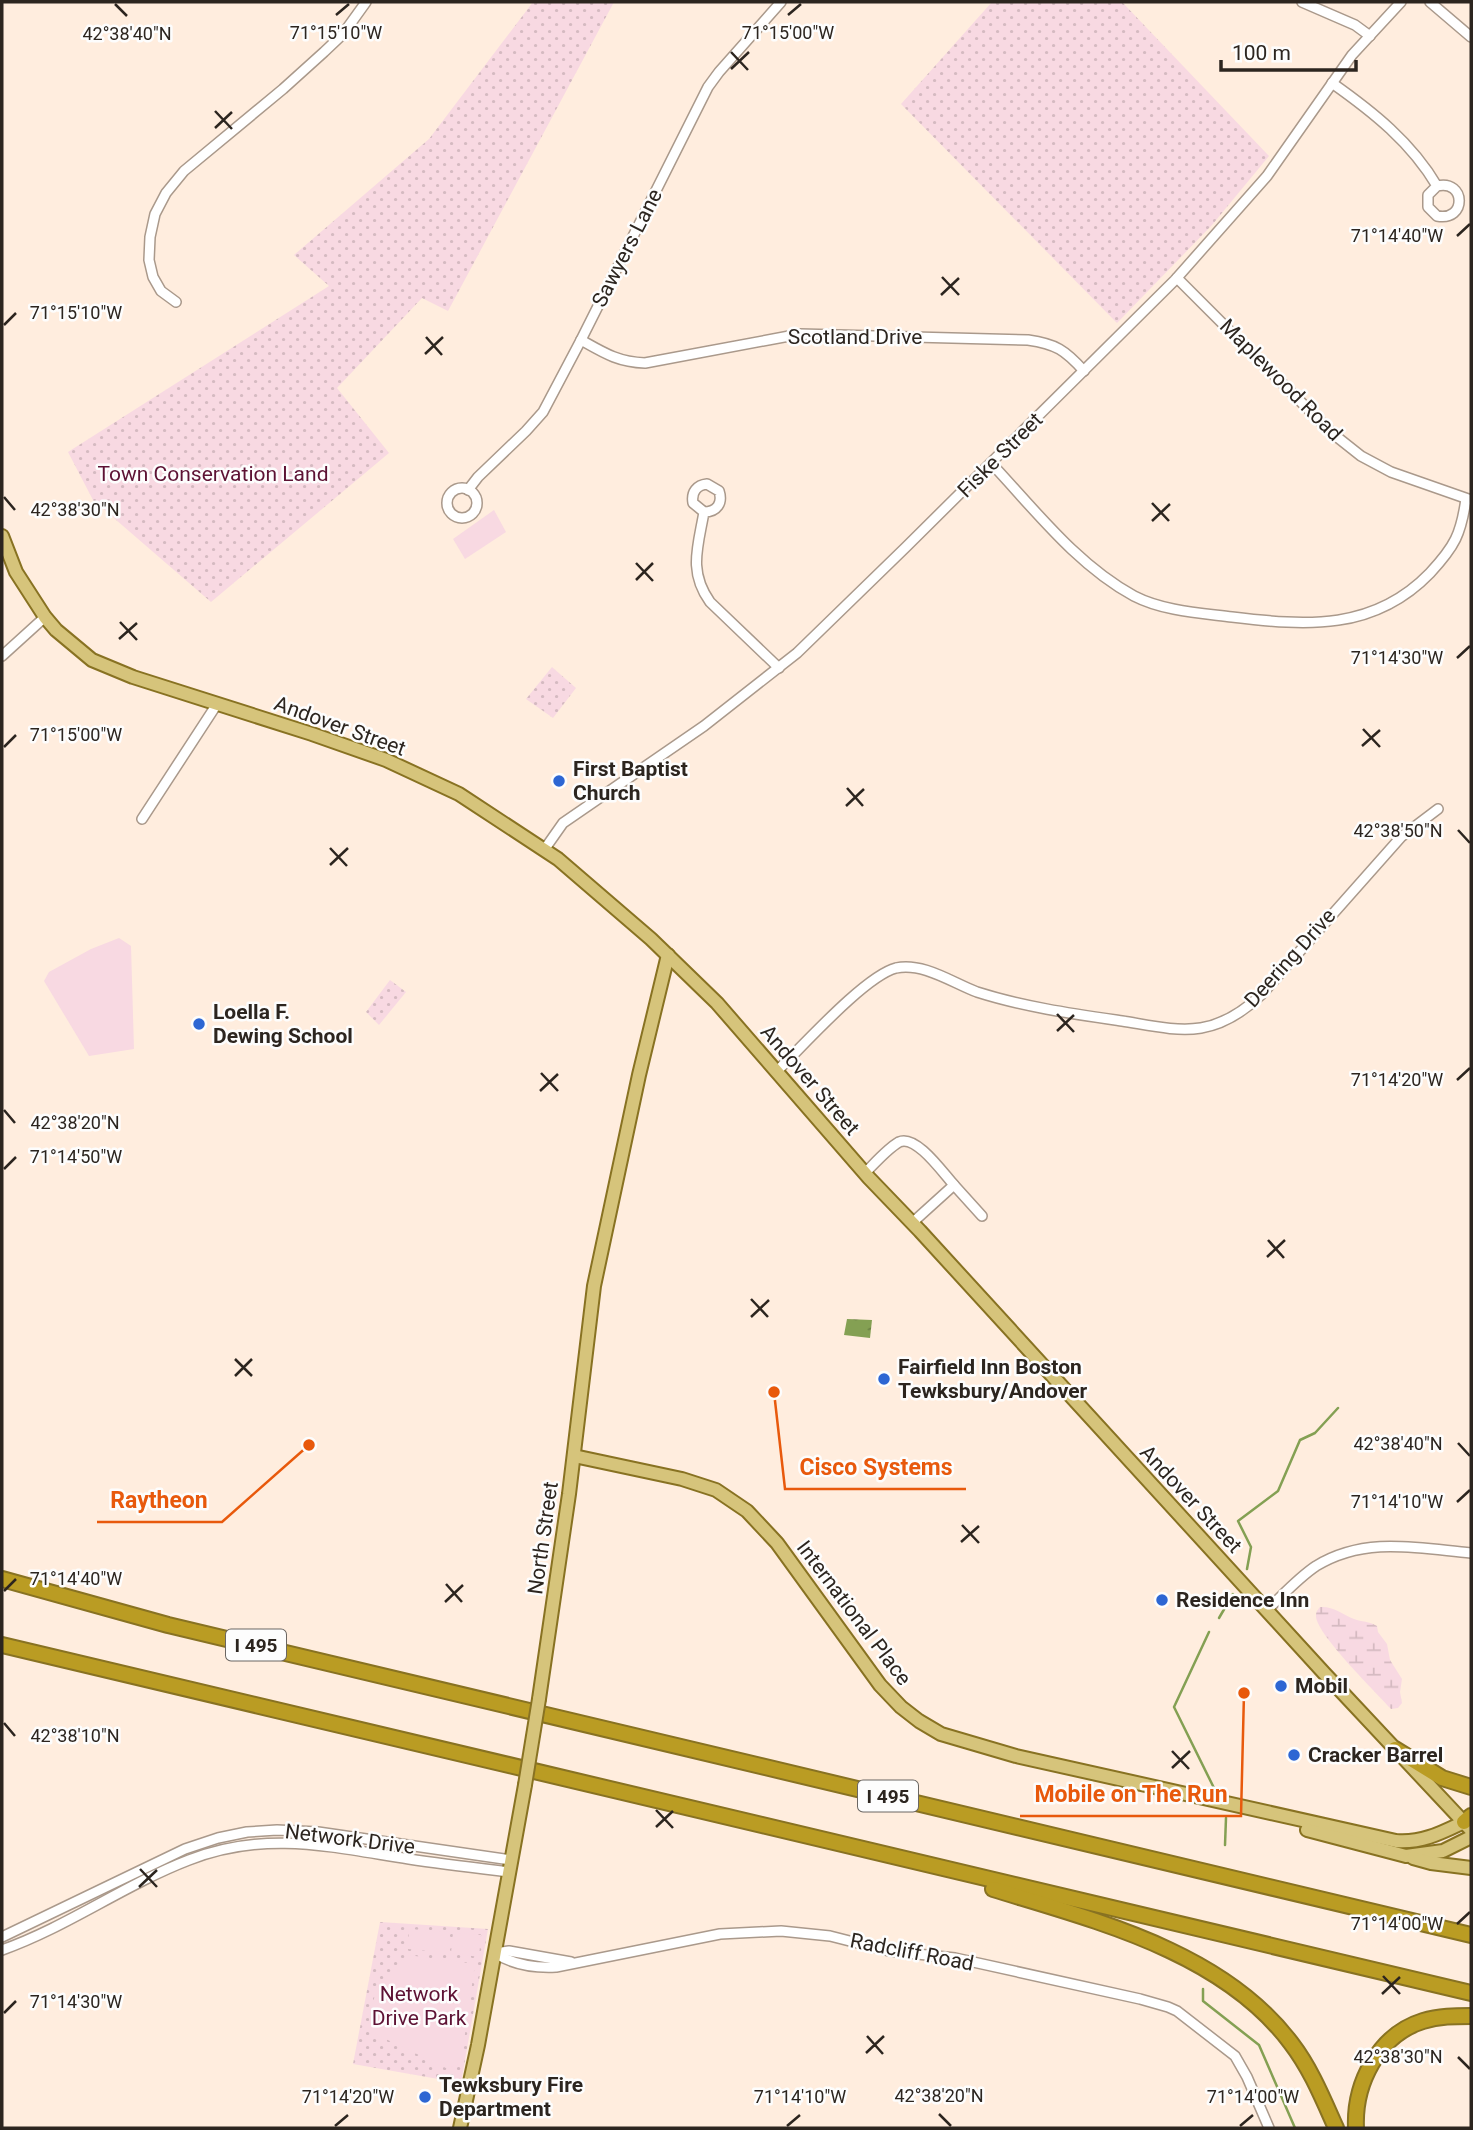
<svg xmlns="http://www.w3.org/2000/svg" width="1473" height="2130" viewBox="0 0 1473 2130" font-family="Roboto,sans-serif">
  <style>
    .grass { fill: url(#grass-dots) }
    .wetland { fill: url(#wetland-marsh) }
    .pitch { fill: #f8d9e2 }
    .water { fill: url(#water-ripples) }
    .lines { fill: none; stroke-linecap: round; stroke-linejoin: round }
    .stream { stroke: #84a053; stroke-width: 2.5 }
    .minor-casing { stroke: #aa998b; stroke-width: 12 }
    .major-casing { stroke: #887222; stroke-width: 16 }
    .highway-casing { stroke: #887222; stroke-width: 18 }
    .minor { stroke: #fff; stroke-width: 9 }
    .major { stroke: #d6c47b; stroke-width: 12 }
    .highway { stroke: #ba9c23; stroke-width: 14 }
    .major-bridge-casing { stroke: #887222; stroke-width: 16; stroke-linecap: butt }
    .major-bridge { stroke: #d6c47b; stroke-width: 12 }
    .ticks { fill: none; stroke: #2c251f; stroke-width: 2.5 }
    .poi-dot { fill: #2d66d3; stroke: #fdfdfd; stroke-width: 2.5 }
    .labels { text-anchor: middle; stroke-width: 5; stroke-linejoin: round; paint-order: stroke }
    .shield { fill: #fdfdfd; stroke: #6b6662; stroke-width: 2 }
    .shield-label { font-size: 19px; font-weight: bold; fill: #2c251f }
    .street-label { font-size: 21px; fill: #2c251f; stroke: #fdfdfd }
    .park-label { font-size: 21px; fill: #5d1234; stroke: #fdfdfd }
    .poi-label { font-size: 21px; font-weight: bold; fill: #2c251f; stroke: #fdfdfd; text-anchor: start }
    .ticks-label { font-size: 18px; text-anchor: middle; fill: #2c251f; stroke: #fdfdfd; stroke-width: 5; stroke-linejoin: round; paint-order: stroke }
    .leader { fill: none; stroke: #e8590c; stroke-width: 2.5 }
    .callout-dot { fill: #e8590c; stroke: #fdfdfd; stroke-width: 2.5 }
    .callout-label { font-size: 23px; text-anchor: middle; font-weight: bold; fill: #e8590c; stroke: #fdfdfd; stroke-width: 5; stroke-linejoin: round; paint-order: stroke }
  </style>
  <defs>
    <pattern id="grass-dots" width="8" height="8" patternUnits="userSpaceOnUse" patternTransform="scale(1.75)"><rect width="8" height="8" fill="#f8d9e2"/><path d="M2 2h.1M6 6h.1" fill="none" stroke="#d5bac1" stroke-width="1.8" stroke-linecap="round"/></pattern>
    <pattern id="wetland-marsh" width="20" height="14" patternUnits="userSpaceOnUse" patternTransform="scale(1.75)"><rect width="20" height="14" fill="#f8d9e2"/><path d="M1 5h8M5 5V1M11 12h8M15 12V8" fill="none" stroke="#d5bac1"/></pattern>
    <pattern id="water-ripples" width="26" height="14" patternUnits="userSpaceOnUse" patternTransform="scale(1.75)"><rect width="26" height="14" fill="#84a053"/><path d="M2 4q2-2 4 0t4 0M15 11q2-2 4 0t4 0" fill="none" stroke="#6c8244"/></pattern>
  </defs>
  <rect width="100%" height="100%" fill="#ffedde"/>
  <g class="grass">
    <polygon points="533,2 614,2 448,311 422,298 337,388 389,453 211,602 93,500 68,452 329,286 294,255 429,139"/>
    <polygon points="992,2 1122,2 1269,156 1212,225 1117,323 901,104"/>
    <polygon points="552,667 576,688 553,718 526,699"/>
    <polygon points="390,980 406,992 379,1025 366,1012"/>
    <polygon points="380,1922 488,1929 461,2083 353,2064"/>
  </g>
  <path class="wetland" d="M1320,1607C1333,1606 1342,1614 1354,1619C1362,1622 1369,1621 1377,1626L1378,1632L1387,1644L1390,1660L1402,1679L1400,1692L1402,1703L1398,1708L1391,1709C1376,1692 1319,1637 1316,1617C1316,1611 1317,1611 1320,1607Z"/>
  <g class="pitch">
    <polygon points="494,510 506,532 465,559 453,539"/>
    <polygon points="119,938 131,946 134,1049 89,1056 44,981 49,972 91,949"/>
    <polygon points="409,1929 450,1932 448,1953 408,1949"/>
    <polygon points="453,1933 481,1935 479,1957 451,1953"/>
    <polygon points="408,1955 475,1964 461,2062 448,2069 367,2030 377,1985"/>
  </g>
  <polygon class="water" points="847,1319 872,1320 870,1338 844,1335"/>
  <g class="lines">
    <g class="stream">
      <polyline points="1247,1569 1251,1547 1238,1521 1278,1491 1300,1440 1315,1433 1338,1408"/>
      <polyline points="1219,1618 1233,1594"/>
      <polyline points="1209,1632 1174,1707 1214,1788"/>
      <polyline points="1225,1845 1226,1818"/>
      <polyline points="1203,1989 1203,2001 1259,2045 1295,2128"/>
    </g>
    <defs>
      <g id="minor">
        <polyline points="1302,2 1355,25 1370,36"/>
        <polyline points="1430,2 1471,37"/>
        <path d="M1332,83C1373,112 1411,142 1437,186C1466,179 1467,222 1437,216L1428,207V195L1437,186"/>
        <polyline points="1177,278 1332,433 1361,456 1391,472 1471,500"/>
        <polyline points="176,302 161,291 153,277 149,260 150,237 155,214 166,193 184,171 283,89 324,52 343,34 366,2"/>
        <path d="M581,340C604,353 618,362 645,363L800,334L1028,340C1056,344 1065,350 1084,371"/>
        <path d="M991,463C1035,510 1077,565 1134,596C1163,611 1200,613 1232,617C1307,626 1374,631 1430,573C1455,546 1461,534 1466,499"/>
        <circle cx="462" cy="503" r="15"/>
        <polyline points="468,490 478,477 526,431 543,412 581,340 708,87 719,72 781,2"/>
        <path d="M704,512L693,503C691,492 697,485 707,484L719,491C723,503 717,512 704,512C698,547 688,571 710,602L779,668"/>
        <polyline points="2,656 45,617"/>
        <polyline points="142,819 217,704"/>
        <polyline points="544,850 563,823 704,726 797,653 906,547 1175,280 1267,176 1352,55 1401,2"/>
        <path d="M777,1071C802,1047 865,976 896,968C923,962 953,983 977,992C1024,1007 1074,1014 1122,1021C1148,1025 1176,1032 1201,1028C1225,1024 1244,1011 1261,995L1401,837L1438,809"/>
        <path d="M865,1173C875,1163 887,1149 899,1142C916,1134 943,1173 954,1185L912,1223"/>
        <polyline points="954,1185 982,1216"/>
        <path d="M1267,1610C1283,1595 1298,1578 1316,1566C1365,1536 1417,1548 1471,1553"/>
        <polyline points="2,1937 185,1849 218,1838 247,1832 277,1830 318,1832 511,1860"/>
        <path d="M2,1950C67,1927 124,1885 189,1860C266,1830 331,1847 409,1859C442,1864 476,1868 509,1872"/>
        <path d="M495,1953C513,1965 535,1968 556,1967L720,1934L781,1931L830,1936L889,1951L955,1958L1140,1999L1168,2007L1177,2011L1235,2056L1247,2077L1269,2128"/>
        <polyline points="495,1953 509,1951 571,1962"/>
      </g>
      <g id="major">
        <polyline points="2,536 16,572 45,617 56,630 92,660 133,677 312,734 386,760 459,794 558,859 651,939 717,1003 869,1178 920,1231 1324,1673 1471,1830"/>
        <path d="M574,1456L682,1479L716,1490L747,1511L777,1543L880,1685L901,1707L919,1721L941,1734L1016,1756L1396,1841C1422,1843 1441,1833 1464,1822"/>
        <polyline points="539,1699 569,1494 594,1286 639,1075 668,955"/>
        <polyline points="1307,1830 1406,1856 1443,1851 1471,1837"/>
        <polyline points="1413,1858 1431,1863 1471,1868"/>
        <polyline points="460,2128 478,2045 525,1785"/>
      </g>
      <g id="highway">
        <polyline points="2,1579 168,1625 1471,1935"/>
        <polyline points="2,1645 1471,1993"/>
        <polyline points="1395,1749 1442,1778 1471,1787"/>
        <polyline points="1464,1822 1471,1816"/>
        <path d="M993,1889C1097,1921 1223,1952 1291,2043C1311,2069 1323,2099 1336,2128"/>
        <path d="M1356,2128C1354,2084 1378,2035 1423,2021C1439,2016 1455,2016 1471,2016"/>
      </g>
    </defs>
    <use href="#minor" class="minor-casing"/>
    <use href="#major" class="major-casing"/>
    <use href="#highway" class="highway-casing"/>
    <use href="#minor" class="minor"/>
    <use href="#major" class="major"/>
    <use href="#highway" class="highway"/>
    <defs>
      <polyline id="major-bridge" points="525,1785 539,1699"/>
    </defs>
    <use href="#major-bridge" class="major-bridge-casing"/>
    <use href="#major-bridge" class="major-bridge"/>
  </g>
  <path class="ticks" d="M115,4L127,16M336,15L349,4M788,15L801,4M731,52L748,70M731,69L749,52M215,111L232,129M215,128L232,112M1457,236L1470,224M942,277L959,295M941,295L959,278M4,325L16,313M426,337L442,355M425,354L443,337M4,497L15,510M1152,503L1169,521M1152,521L1170,504M636,563L653,581M636,580L653,563M120,622L137,640M119,639L137,623M1457,658L1470,646M1363,729L1380,747M1362,746L1380,730M4,747L16,735M847,788L863,806M846,806L864,789M1458,830L1470,843M330,848L347,866M330,865L348,848M1057,1014L1074,1032M1057,1031L1074,1015M541,1073L558,1091M1457,1080L1470,1068M540,1091L558,1074M4,1110L15,1123M4,1169L16,1157M1268,1240L1284,1258M1267,1257L1285,1240M751,1299L768,1317M751,1317L769,1300M235,1359L252,1376M235,1376L252,1359M1458,1443L1470,1456M1457,1502L1470,1490M962,1525L979,1543M961,1542L979,1526M446,1584L462,1602M4,1591L16,1579M445,1602L463,1585M4,1723L15,1736M1172,1751L1189,1769M1172,1768L1190,1751M656,1810L673,1828M656,1827L673,1811M140,1869L157,1887M139,1887L157,1870M1457,1924L1470,1912M1383,1976L1400,1994M1382,1994L1400,1977M4,2013L16,2001M867,2036L883,2054M866,2053L884,2036M1458,2057L1470,2069M939,2114L951,2126M335,2126L348,2115M787,2126L800,2115M1240,2126L1253,2115"/>
  <g class="poi-dot">
    <circle cx="559" cy="781" r="7"/>
    <circle cx="199" cy="1024" r="7"/>
    <circle cx="884" cy="1379" r="7"/>
    <circle cx="1162" cy="1600" r="7"/>
    <circle cx="1281" cy="1686" r="7"/>
    <circle cx="1294" cy="1755" r="7"/>
    <circle cx="425" cy="2097" r="7"/>
  </g>
  <g class="labels">
    <g class="shield">
      <rect x="226" y="1629.5" width="60" height="31" rx="5"/>
      <rect x="858" y="1780.5" width="60" height="31" rx="5"/>
    </g>
    <g class="shield-label">
      <text x="256" y="1652">I 495</text>
      <text x="888" y="1803">I 495</text>
    </g>
    <g class="street-label">
      <text transform="translate(627 248) rotate(-63)" y="7">Sawyers Lane</text>
      <text x="855" y="344">Scotland Drive</text>
      <text transform="translate(1281 380) rotate(45)" y="7">Maplewood Road</text>
      <text transform="translate(1000 455) rotate(-45)" y="7">Fiske Street</text>
      <text transform="translate(340 726) rotate(20)" y="7">Andover Street</text>
      <text transform="translate(1290 958) rotate(-48)" y="7">Deering Drive</text>
      <text transform="translate(810 1080) rotate(49)" y="7">Andover Street</text>
      <text transform="translate(1191 1499) rotate(47)" y="7">Andover Street</text>
      <text transform="translate(543 1538) rotate(-82)" y="7">North Street</text>
      <text transform="translate(854 1613) rotate(53)" y="7">International Place</text>
      <text transform="translate(350 1839) rotate(7)" y="7">Network Drive</text>
      <text transform="translate(912 1952) rotate(11)" y="7">Radcliff Road</text>
    </g>
    <g class="park-label">
      <text x="213" y="481">Town Conservation Land</text>
      <text x="419" y="2001">Network<tspan x="419" dy="24">Drive Park</tspan></text>
    </g>
    <g class="poi-label">
      <text x="573" y="776">First Baptist<tspan x="573" dy="24">Church</tspan></text>
      <text x="213" y="1019">Loella F.<tspan x="213" dy="24">Dewing School</tspan></text>
      <text x="898" y="1374">Fairfield Inn Boston<tspan x="898" dy="24">Tewksbury/Andover</tspan></text>
      <text x="1176" y="1607">Residence Inn</text>
      <text x="1295" y="1693">Mobil</text>
      <text x="1308" y="1762">Cracker Barrel</text>
      <text x="439" y="2092">Tewksbury Fire<tspan x="439" dy="24">Department</tspan></text>
    </g>
  </g>
  <g class="ticks-label">
    <text x="336" y="39">71°15'10"W</text>
    <text x="788" y="39">71°15'00"W</text>
    <text x="127" y="40">42°38'40"N</text>
    <text x="1397" y="242">71°14'40"W</text>
    <text x="76" y="319">71°15'10"W</text>
    <text x="75" y="516">42°38'30"N</text>
    <text x="1397" y="664">71°14'30"W</text>
    <text x="76" y="741">71°15'00"W</text>
    <text x="1398" y="837">42°38'50"N</text>
    <text x="1397" y="1086">71°14'20"W</text>
    <text x="75" y="1129">42°38'20"N</text>
    <text x="76" y="1163">71°14'50"W</text>
    <text x="1398" y="1450">42°38'40"N</text>
    <text x="1397" y="1508">71°14'10"W</text>
    <text x="76" y="1585">71°14'40"W</text>
    <text x="75" y="1742">42°38'10"N</text>
    <text x="1397" y="1930">71°14'00"W</text>
    <text x="76" y="2008">71°14'30"W</text>
    <text x="1398" y="2063">42°38'30"N</text>
    <text x="939" y="2102">42°38'20"N</text>
    <text x="348" y="2103">71°14'20"W</text>
    <text x="800" y="2103">71°14'10"W</text>
    <text x="1253" y="2103">71°14'00"W</text>
  </g>
  <path class="leader" d="M774 1392L785 1489H966M309 1445L222 1522H97M1244 1693L1241 1816H1020"/>
  <g class="callout-dot">
    <circle cx="774" cy="1392" r="7"/>
    <circle cx="309" cy="1445" r="7"/>
    <circle cx="1244" cy="1693" r="7"/>
  </g>
  <g class="callout-label">
    <text x="876" y="1475">Cisco Systems</text>
    <text x="159" y="1508">Raytheon</text>
    <text x="1131" y="1802">Mobile on The Run</text>
  </g>
  <rect width="1473" height="2130" fill="none" stroke="#2c251f" stroke-width="7"/>
  <path d="M1221 60v10h135v-10" fill="none" stroke="#2c251f" stroke-width="3.5"/>
  <text x="1232" y="60" font-size="21" fill="#2c251f" stroke="#fdfdfd" stroke-width="5" paint-order="stroke">100 m</text>
</svg>
